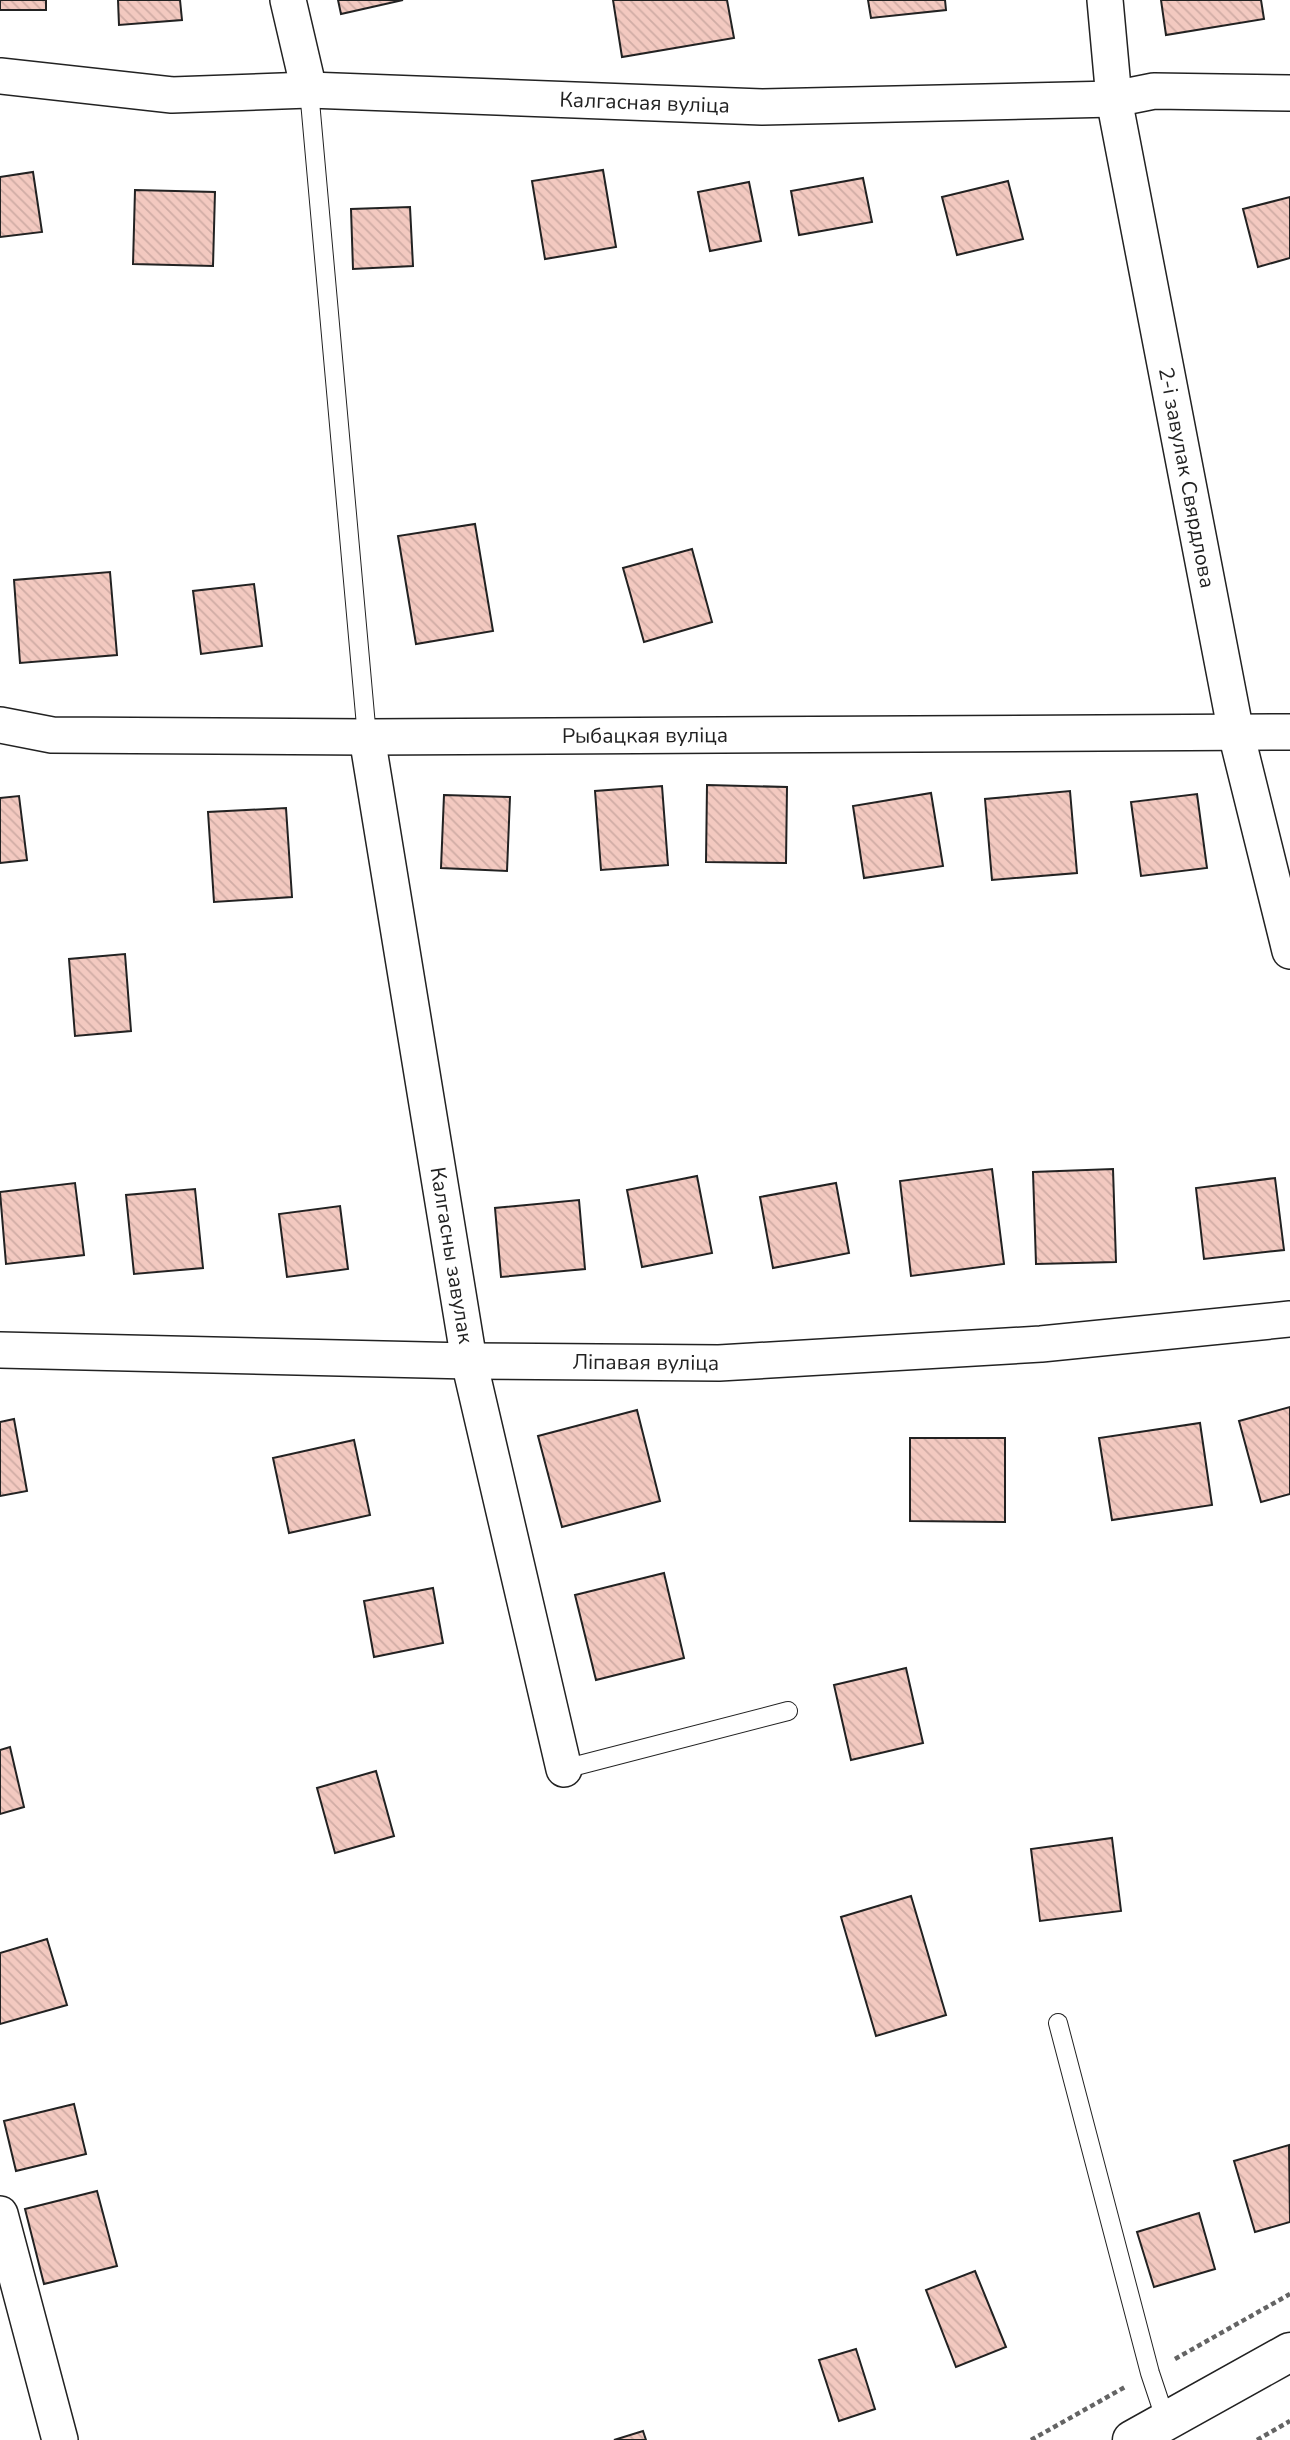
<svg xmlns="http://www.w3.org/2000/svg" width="1290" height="2440" viewBox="0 0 1290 2440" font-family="'Nunito Sans',sans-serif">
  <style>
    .building { fill: url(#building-back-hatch); stroke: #222; stroke-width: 2 }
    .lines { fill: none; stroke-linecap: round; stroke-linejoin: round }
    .lane-casing { stroke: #222; stroke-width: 20 }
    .street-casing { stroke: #222; stroke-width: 38 }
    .secondary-casing { stroke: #222; stroke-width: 41 }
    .path { stroke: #646464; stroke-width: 4.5; stroke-dasharray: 5 3.5; stroke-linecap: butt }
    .lane { stroke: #fff; stroke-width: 18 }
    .street { stroke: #fff; stroke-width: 35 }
    .secondary { stroke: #fff; stroke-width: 38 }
    .labels { text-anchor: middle; stroke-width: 5; stroke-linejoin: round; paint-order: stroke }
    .street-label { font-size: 21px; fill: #222; stroke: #fff }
  </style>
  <defs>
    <pattern id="building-back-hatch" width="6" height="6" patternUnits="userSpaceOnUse" patternTransform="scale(1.75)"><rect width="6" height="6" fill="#f3c9c0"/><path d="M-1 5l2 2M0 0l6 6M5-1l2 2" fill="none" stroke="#d0aca5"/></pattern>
  </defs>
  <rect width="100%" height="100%" fill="#fff"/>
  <g class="building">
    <rect x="0" y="0" width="46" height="10"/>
    <polygon points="118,0 180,0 182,20 119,25"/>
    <polygon points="338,0 403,0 341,14"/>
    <polygon points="613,0 727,0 734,38 622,57"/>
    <polygon points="868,0 945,0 946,10 871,18"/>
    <polygon points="1161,0 1261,0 1264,19 1166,35"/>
    <polygon points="603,170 616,247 545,259 532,181"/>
    <polygon points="33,172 42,232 0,237 0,177"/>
    <polygon points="863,178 872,222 799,235 791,191"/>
    <polygon points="1008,181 1023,239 957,255 942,197"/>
    <polygon points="749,182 761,241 710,251 698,192"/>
    <polygon points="135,190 215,192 213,266 133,264"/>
    <polygon points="1290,197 1290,258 1258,267 1243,209"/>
    <polygon points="410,207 413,266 353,269 351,209"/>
    <polygon points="475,524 493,631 416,644 398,536"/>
    <polygon points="692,549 712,622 644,642 623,568"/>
    <polygon points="110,572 117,655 20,663 14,580"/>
    <polygon points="254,584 262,646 201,654 193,591"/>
    <polygon points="707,785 787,787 786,863 706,862"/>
    <polygon points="662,786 668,865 601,870 595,791"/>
    <polygon points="1070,791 1077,873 992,880 985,799"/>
    <polygon points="931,793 943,866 864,878 853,806"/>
    <polygon points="1197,794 1207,868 1141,876 1131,802"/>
    <polygon points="444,795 510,797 507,871 441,868"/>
    <polygon points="19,796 27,860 0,863 0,798"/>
    <polygon points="286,808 292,897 214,902 208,812"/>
    <polygon points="125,954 131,1031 75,1036 69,959"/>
    <polygon points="992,1169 1004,1264 911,1276 900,1181"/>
    <polygon points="1113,1169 1116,1262 1036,1264 1033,1172"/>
    <polygon points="697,1176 712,1253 642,1267 627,1190"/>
    <polygon points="1275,1178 1284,1250 1204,1259 1196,1188"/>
    <polygon points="75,1183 84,1255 6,1264 0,1192"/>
    <polygon points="836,1183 849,1253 773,1268 760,1197"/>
    <polygon points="195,1189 203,1268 134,1274 126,1195"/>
    <polygon points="579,1200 585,1269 501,1277 495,1208"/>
    <polygon points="340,1206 348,1269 287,1277 279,1214"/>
    <polygon points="1290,1407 1290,1494 1261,1502 1239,1421"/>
    <polygon points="637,1410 660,1501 562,1527 538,1436"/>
    <polygon points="14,1419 27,1491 0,1496 0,1422"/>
    <polygon points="1200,1423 1212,1505 1112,1520 1099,1438"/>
    <polygon points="910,1438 1005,1438 1005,1522 910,1521"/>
    <polygon points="354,1440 370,1515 289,1533 273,1458"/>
    <polygon points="664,1573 684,1658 596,1680 575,1595"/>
    <polygon points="433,1588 443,1643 374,1657 364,1601"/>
    <polygon points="906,1668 923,1743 851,1760 834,1685"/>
    <polygon points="10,1747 24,1807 0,1814 0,1750"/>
    <polygon points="376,1771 394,1836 335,1853 317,1788"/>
    <polygon points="1112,1838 1121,1911 1040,1921 1031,1849"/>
    <polygon points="911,1896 946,2015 876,2036 841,1917"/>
    <polygon points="47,1939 67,2005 0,2024 0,1953"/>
    <polygon points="74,2104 86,2154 16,2171 4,2121"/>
    <polygon points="1289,2145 1290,2222 1255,2232 1234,2161"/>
    <polygon points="97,2191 117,2266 44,2284 25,2209"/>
    <polygon points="1199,2213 1215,2269 1154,2287 1137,2232"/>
    <polygon points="975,2271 1006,2347 956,2367 926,2290"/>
    <polygon points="856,2349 875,2409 839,2421 819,2360"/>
    <polygon points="643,2431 646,2440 614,2440"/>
  </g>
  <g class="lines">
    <defs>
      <g id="lane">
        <polyline points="309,90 367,737"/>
        <polyline points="564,1769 788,1711"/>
        <polyline points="1058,2023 1150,2373 1166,2421"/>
      </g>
      <g id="street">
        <polyline points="288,0 309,90"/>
        <path id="s1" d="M1105,0L1114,99L1236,733L1290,951"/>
        <path id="s2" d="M0,76L172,95L309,90L762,107L1114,99L1154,91L1290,93"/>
        <path id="s3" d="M0,725L52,735L367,737L1290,732"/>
        <path id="s4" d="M367,737L469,1361L564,1769"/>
        <path id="s5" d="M0,1350L469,1361L719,1363L1041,1344L1290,1319"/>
        <polyline points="0,2214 60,2440"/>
      </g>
      <polyline id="secondary" points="1132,2440 1290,2352"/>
    </defs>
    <use href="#lane" class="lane-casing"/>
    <use href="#street" class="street-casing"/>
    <use href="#secondary" class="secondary-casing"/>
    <g class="path">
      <polyline points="1175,2359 1290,2294"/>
      <polyline points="1031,2440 1125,2387"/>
      <polyline points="1257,2440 1290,2421"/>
    </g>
    <use href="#lane" class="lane"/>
    <use href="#street" class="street"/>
    <use href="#secondary" class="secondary"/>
  </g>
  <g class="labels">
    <g class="street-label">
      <text dy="7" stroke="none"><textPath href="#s2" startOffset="646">Калгасная вуліца</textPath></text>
      <text dy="7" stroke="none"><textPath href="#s1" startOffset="485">2-і завулак Свярдлова</textPath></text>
      <text dy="7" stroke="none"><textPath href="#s3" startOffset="646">Рыбацкая вуліца</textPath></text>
      <text dy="7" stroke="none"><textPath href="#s4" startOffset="525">Калгасны завулак</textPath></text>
      <text dy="7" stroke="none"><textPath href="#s5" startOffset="646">Ліпавая вуліца</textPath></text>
    </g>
  </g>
</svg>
